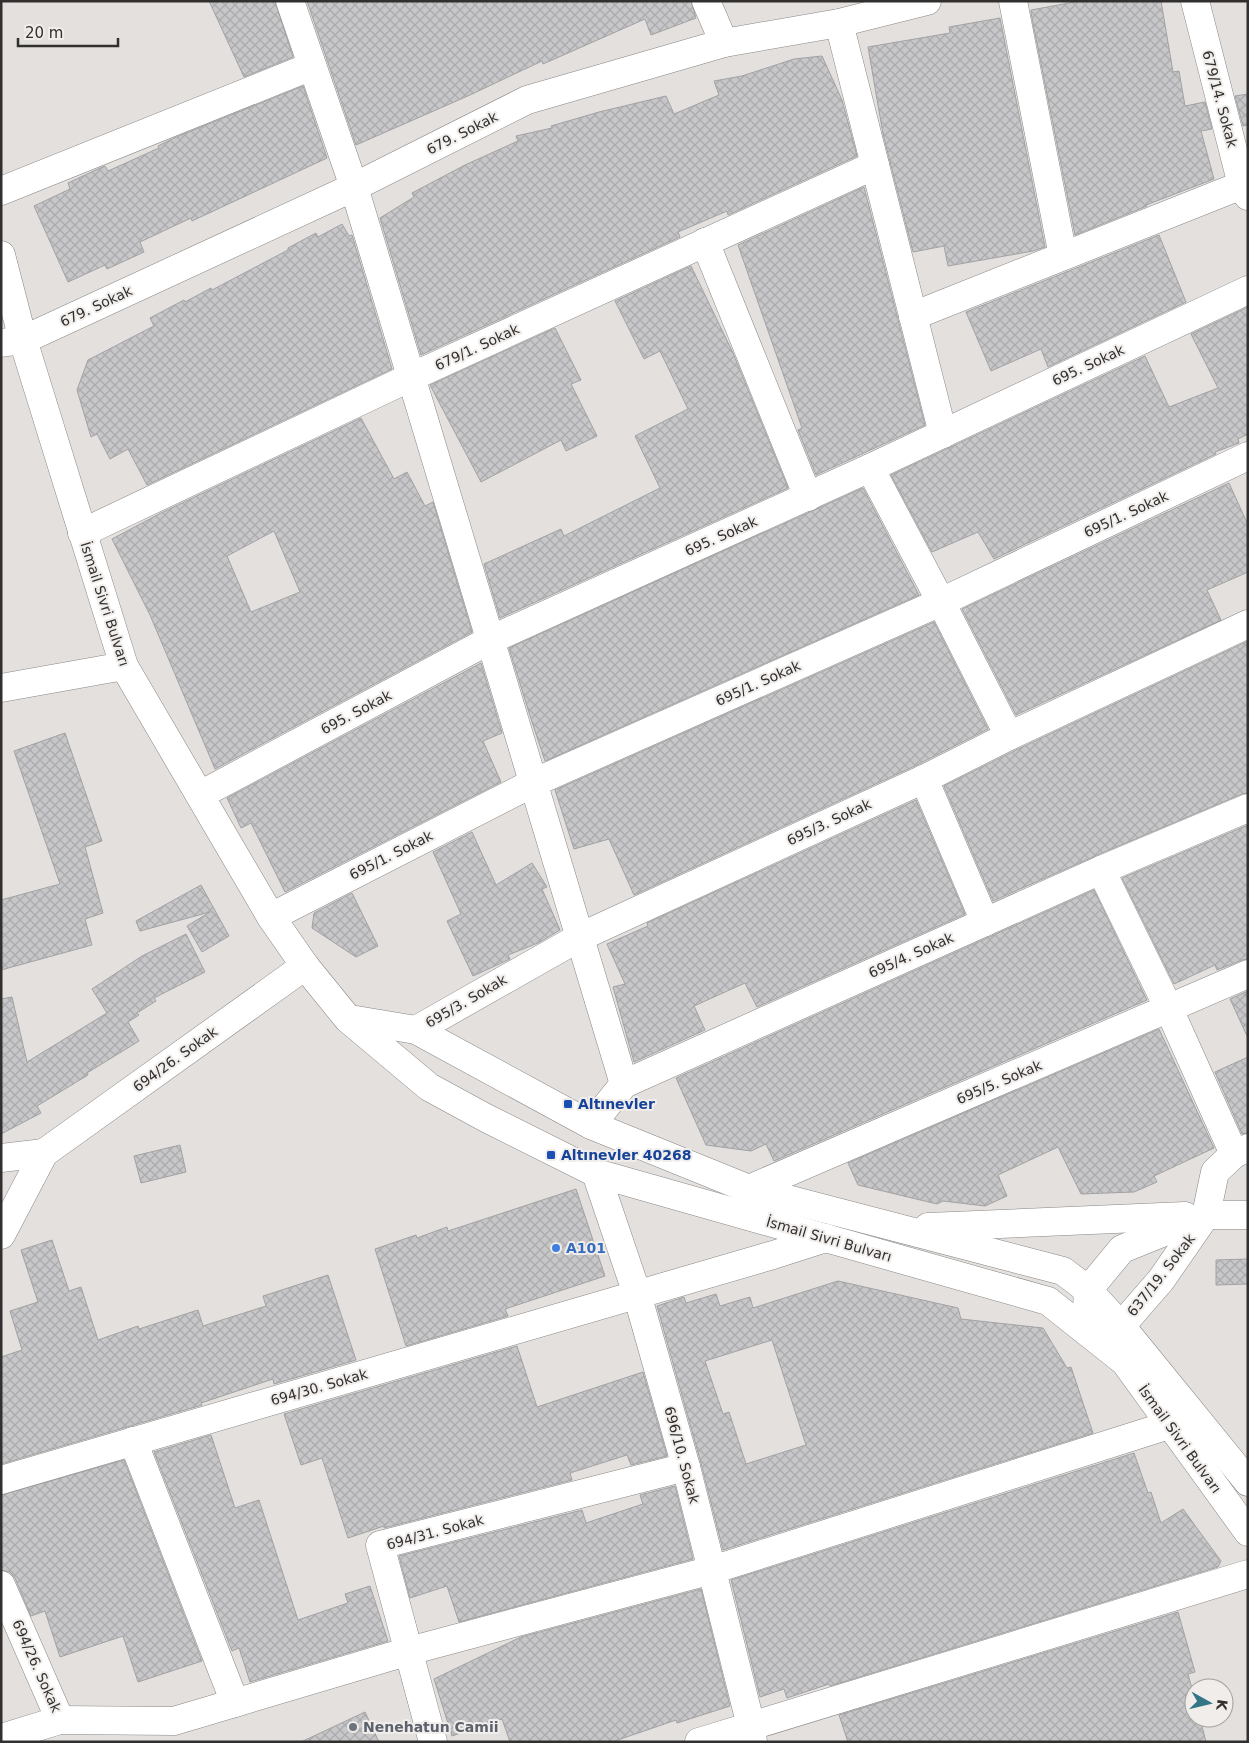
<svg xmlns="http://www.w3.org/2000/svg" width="1249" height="1743" viewBox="0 0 1249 1743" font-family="'DejaVu Sans',sans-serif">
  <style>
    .building { fill: url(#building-cross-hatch); stroke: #a2a2a4; fill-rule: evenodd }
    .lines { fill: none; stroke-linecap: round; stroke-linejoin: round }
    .street-casing { stroke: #898785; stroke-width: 29 }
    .secondary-casing { stroke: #898785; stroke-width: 29 }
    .street { stroke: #fff; stroke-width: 28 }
    .secondary { stroke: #fff; stroke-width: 28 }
    .transit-dot { fill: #1a4fb4; stroke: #f0edeb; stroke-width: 2 }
    .shop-dot { fill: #3f7fe0; stroke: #f0edeb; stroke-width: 2 }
    .worship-dot { fill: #6b7280; stroke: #f0edeb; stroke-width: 2 }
    .labels { text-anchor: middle; stroke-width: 4; stroke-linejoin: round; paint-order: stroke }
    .street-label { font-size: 14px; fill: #31302f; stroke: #f0edeb }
    .transit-label { font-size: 14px; font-weight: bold; fill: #164399; stroke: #f0edeb; text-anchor: start }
    .shop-label { font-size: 14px; font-weight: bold; fill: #366cbe; stroke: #f0edeb; text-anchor: start }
    .worship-label { font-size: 14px; font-weight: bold; fill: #5b616d; stroke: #f0edeb; text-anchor: start }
  </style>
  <defs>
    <pattern id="building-cross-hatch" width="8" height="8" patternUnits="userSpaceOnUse" patternTransform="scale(1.25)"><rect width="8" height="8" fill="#c7c7c9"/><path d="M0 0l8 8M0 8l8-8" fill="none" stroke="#ababad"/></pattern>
  </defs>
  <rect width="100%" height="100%" fill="#e3e0de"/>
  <g class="building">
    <polygon points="209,1 275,1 293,57 244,77"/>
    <polygon points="307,1 691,1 696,18 651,35 645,19 543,64 542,61 470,95 356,145"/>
    <polygon points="1080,1 1161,1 1173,72 1179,71 1185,106 1205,102 1212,129 1201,131 1214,179 1146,205 1147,206 1075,235 1031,13 1031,10"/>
    <polygon points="1000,18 1045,247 1033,251 948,266 944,246 913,252 883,134 868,47 950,33 949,27"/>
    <polygon points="822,56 842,100 857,156 728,215 727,211 678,232 680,237 421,355 380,218 414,197 412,193 465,165 518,141 516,136 552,128 551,126 599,112 666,96 674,114 719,95 714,81 742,76 794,59"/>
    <polygon points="303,86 327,158 192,221 191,218 140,242 144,252 107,269 105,265 68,282 34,206 70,189 68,183 100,168 105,166 108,171 159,148 158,146 174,138"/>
    <polygon points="1248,94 1248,125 1243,126 1235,96"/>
    <polygon points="864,187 925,425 816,475 798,430 802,428 738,245"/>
    <polygon points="342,224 349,236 352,235 392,369 147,485 128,449 110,459 97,434 91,437 77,390 88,360 154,326 150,318 184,300 185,302 211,288 212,290 288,250 288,248 316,233 318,237"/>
    <polygon points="1159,235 1186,302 1048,367 1041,349 991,371 966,312"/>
    <polygon points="691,266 733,353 788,488 500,618 484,564 561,529 564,536 660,488 635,436 688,409 660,351 644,359 615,301"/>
    <polygon points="1248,307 1248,434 1238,439 1239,443 1215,452 1216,454 994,559 978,532 932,552 891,475 1145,356 1169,407 1218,388 1191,334"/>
    <polygon points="555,328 581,380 571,384 597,436 566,451 561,440 481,482 430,385"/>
    <path d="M361,418L394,479L407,472L425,506L433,502L472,632L215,769L150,615L112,539L161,513ZM274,531L300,592L251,612L227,556Z"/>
    <polygon points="1229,483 1248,525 1248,572 1207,590 1221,620 1016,715 962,609"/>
    <polygon points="863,488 919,595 545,761 531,719 509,648"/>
    <polygon points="934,622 988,729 917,765 634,895 609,839 574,849 555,790"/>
    <polygon points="1248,641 1248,793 1242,794 1095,856 993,901 944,786 1016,750"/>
    <polygon points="481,663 502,733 483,741 501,782 285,892 251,823 241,828 227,798"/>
    <polygon points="65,733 102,841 85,847 103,913 85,919 92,945 1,970 1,900 60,884 14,751"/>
    <polygon points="916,800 965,914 757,1007 745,983 694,1006 705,1030 634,1062 613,987 625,984 607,944 648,926 647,923"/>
    <polygon points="1248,825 1248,959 1242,960 1217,970 1215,965 1174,984 1122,878"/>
    <polygon points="472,832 496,885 532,863 547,887 542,889 560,930 538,943 508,955 510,959 473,976 447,921 461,914 433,852"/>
    <polygon points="201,885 229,936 202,952 187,926 210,912 140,931 136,921"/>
    <polygon points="1094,890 1147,1000 774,1161 766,1144 751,1151 706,1145 676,1078"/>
    <polygon points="352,893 378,946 356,957 312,928 314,913"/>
    <polygon points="186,934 205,972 154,998 156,1001 137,1013 139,1015 128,1022 139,1041 87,1073 88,1075 37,1106 41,1113 1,1134 1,999 12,997 27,1062 107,1013 92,989 142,956"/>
    <polygon points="1248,991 1248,1038 1230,999"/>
    <polygon points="1159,1029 1214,1148 1154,1176 1157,1182 1134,1192 1081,1194 1058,1147 998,1175 1007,1196 985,1206 943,1201 937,1204 858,1185 848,1163"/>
    <polygon points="1248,1057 1248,1133 1242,1134 1215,1072"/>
    <polygon points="180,1145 186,1172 141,1183 134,1156"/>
    <polygon points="576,1189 605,1276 505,1309 508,1316 406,1346 375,1249 416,1235 417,1238 447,1227 448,1231"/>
    <polygon points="52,1240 69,1291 81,1287 98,1340 138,1326 139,1329 198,1310 203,1326 266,1306 263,1296 328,1275 356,1360 274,1384 273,1379 201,1403 202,1405 1,1464 1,1357 22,1350 10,1311 38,1302 21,1250"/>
    <polygon points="1248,1259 1248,1284 1216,1285 1216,1260"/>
    <path d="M838,1281L958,1308L961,1319L1043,1328L1067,1368L1071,1367L1093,1433L723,1550L701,1463L657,1306L684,1297L686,1303L716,1294L720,1306L750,1297L753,1308ZM772,1340L806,1445L746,1464L729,1412L723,1414L705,1361Z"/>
    <polygon points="517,1346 537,1407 643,1372 667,1456 631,1465 627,1455 570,1473 572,1480 384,1528 384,1526 348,1538 322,1458 301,1465 284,1414"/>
    <polygon points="211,1435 235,1508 259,1500 298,1620 348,1603 345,1594 370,1586 388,1641 250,1682 239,1648 232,1651 154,1452"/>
    <polygon points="1134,1453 1148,1493 1151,1492 1161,1523 1183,1509 1221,1561 1218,1567 830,1686 829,1684 787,1698 784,1689 760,1697 731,1580"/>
    <polygon points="124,1460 202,1661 138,1682 123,1636 60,1657 45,1611 31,1616 15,1578 10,1572 1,1570 1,1495"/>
    <polygon points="675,1486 693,1559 459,1622 447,1586 410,1598 399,1556 582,1510 586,1523 643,1504 640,1495"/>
    <polygon points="701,1589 730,1706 677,1723 676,1720 612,1742 510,1742 502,1719 452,1736 434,1679 521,1637"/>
    <polygon points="1178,1612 1195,1672 1188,1674 1194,1696 1194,1718 1200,1718 1206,1742 848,1742 839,1715"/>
    <polygon points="365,1712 379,1742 301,1742"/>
  </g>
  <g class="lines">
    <defs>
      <g id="street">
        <polyline points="290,1 354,187 624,1084"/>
        <polyline points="706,1 724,43"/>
        <polyline points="1013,1 1063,256"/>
        <polyline points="839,23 943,434"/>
        <polyline points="1,191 312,66"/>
        <polyline points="705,242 808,497"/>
        <polyline points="913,316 1242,185"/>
        <polyline points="1,343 23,340"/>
        <polyline points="870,468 941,602 1009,736"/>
        <polyline points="82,533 411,377 875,165"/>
        <polyline points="1,688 124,666"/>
        <polyline points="924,779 985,922"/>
        <polyline points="200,795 490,640 870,468 1248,290"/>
        <polyline points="1101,870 1169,1009 1234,1154"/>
        <polyline points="271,917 533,783 941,602 1248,456"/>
        <polyline points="416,1030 580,937 924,779 1009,736 1248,624"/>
        <polyline points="591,1125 624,1084 1101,870 1248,808"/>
        <polyline points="1,1158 44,1153"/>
        <polyline points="596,1173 637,1294 686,1467 751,1726 753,1742"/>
        <polyline points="749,1189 1248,974"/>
        <polyline points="1206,1215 1215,1172 1234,1154 1248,1148"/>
        <polyline points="1,1235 44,1153 305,966"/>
        <polyline points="133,1441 235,1703"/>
        <polyline points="1,1480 773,1255 826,1238"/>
        <polyline points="1,1585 60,1720"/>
        <polyline points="1,1738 60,1720 174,1721 409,1651 712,1570 1169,1425"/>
        <polyline points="433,1742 380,1545 686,1467"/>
        <polyline points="699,1742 1248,1574"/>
      </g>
      <g id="secondary">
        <polyline points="1195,1 1242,185 1248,196"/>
        <polyline points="1,255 23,340 124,666 271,917 305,966 348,1019 429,1087 486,1118 596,1173 1048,1301 1125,1362 1248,1532"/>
        <polyline points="23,340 354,187 527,100 724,43 839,23 927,1"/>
        <polyline points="350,1019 416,1030 591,1125 749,1189 1063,1271 1088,1290 1121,1326 1248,1482"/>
        <polyline points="928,1227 1185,1216"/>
        <polyline points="1087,1308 1088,1290 1122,1249 1206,1215 1248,1215"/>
        <polyline points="1103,1328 1121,1326 1161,1280 1206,1215"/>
      </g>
    </defs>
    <use href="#street" class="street-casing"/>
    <use href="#secondary" class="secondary-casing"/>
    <use href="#street" class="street"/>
    <use href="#secondary" class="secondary"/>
  </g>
  <g class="transit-dot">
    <rect x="563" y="1099" width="10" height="10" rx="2.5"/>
    <rect x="546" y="1150" width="10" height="10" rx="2.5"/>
  </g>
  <circle class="shop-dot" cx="556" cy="1248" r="5"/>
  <circle class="worship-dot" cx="353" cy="1727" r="5"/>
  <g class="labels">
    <g class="street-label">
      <text transform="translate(1220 99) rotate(75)" y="5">679/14. Sokak</text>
      <text transform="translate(462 133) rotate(-27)" y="5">679. Sokak</text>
      <text transform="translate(96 306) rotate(-25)" y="5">679. Sokak</text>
      <text transform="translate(477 347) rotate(-25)" y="5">679/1. Sokak</text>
      <text transform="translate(1088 365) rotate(-25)" y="5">695. Sokak</text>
      <text transform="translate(1126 514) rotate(-25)" y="5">695/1. Sokak</text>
      <text transform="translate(721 536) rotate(-24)" y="5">695. Sokak</text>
      <text transform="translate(105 604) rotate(72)" y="5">İsmail Sivri Bulvarı</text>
      <text transform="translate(758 683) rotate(-24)" y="5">695/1. Sokak</text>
      <text transform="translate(356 712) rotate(-28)" y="5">695. Sokak</text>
      <text transform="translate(829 822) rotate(-25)" y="5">695/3. Sokak</text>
      <text transform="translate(391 855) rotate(-27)" y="5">695/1. Sokak</text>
      <text transform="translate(911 955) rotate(-24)" y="5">695/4. Sokak</text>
      <text transform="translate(466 1001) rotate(-30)" y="5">695/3. Sokak</text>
      <text transform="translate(175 1059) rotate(-36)" y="5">694/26. Sokak</text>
      <text transform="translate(999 1082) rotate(-23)" y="5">695/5. Sokak</text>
      <text transform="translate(829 1239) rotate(16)" y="5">İsmail Sivri Bulvarı</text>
      <text transform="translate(1161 1275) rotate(-52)" y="5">637/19. Sokak</text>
      <text transform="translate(319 1387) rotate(-16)" y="5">694/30. Sokak</text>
      <text transform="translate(1180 1439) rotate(54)" y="5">İsmail Sivri Bulvarı</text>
      <text transform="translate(682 1455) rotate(75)" y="5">696/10. Sokak</text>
      <text transform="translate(435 1532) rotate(-15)" y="5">694/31. Sokak</text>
      <text transform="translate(37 1666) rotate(66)" y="5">694/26. Sokak</text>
    </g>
    <g class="transit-label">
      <text x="578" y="1109">Altınevler</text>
      <text x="561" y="1160">Altınevler 40268</text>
    </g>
    <g class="shop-label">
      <text x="566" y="1253">A101</text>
    </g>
    <g class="worship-label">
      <text x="363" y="1732">Nenehatun Camii</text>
    </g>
  </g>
  <rect width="1249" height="1743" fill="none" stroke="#31302f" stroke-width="5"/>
  <g transform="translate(1209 1703) rotate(98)"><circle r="24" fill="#f0edeb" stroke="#a4a1a0"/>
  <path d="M0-4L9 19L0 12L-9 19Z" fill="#337787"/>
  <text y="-8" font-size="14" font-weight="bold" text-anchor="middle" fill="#31302f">K</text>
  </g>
  <path d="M18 38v8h100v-8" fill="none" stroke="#31302f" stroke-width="2.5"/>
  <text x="25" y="38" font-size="15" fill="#31302f" stroke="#f0edeb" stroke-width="4" paint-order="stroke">20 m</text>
</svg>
